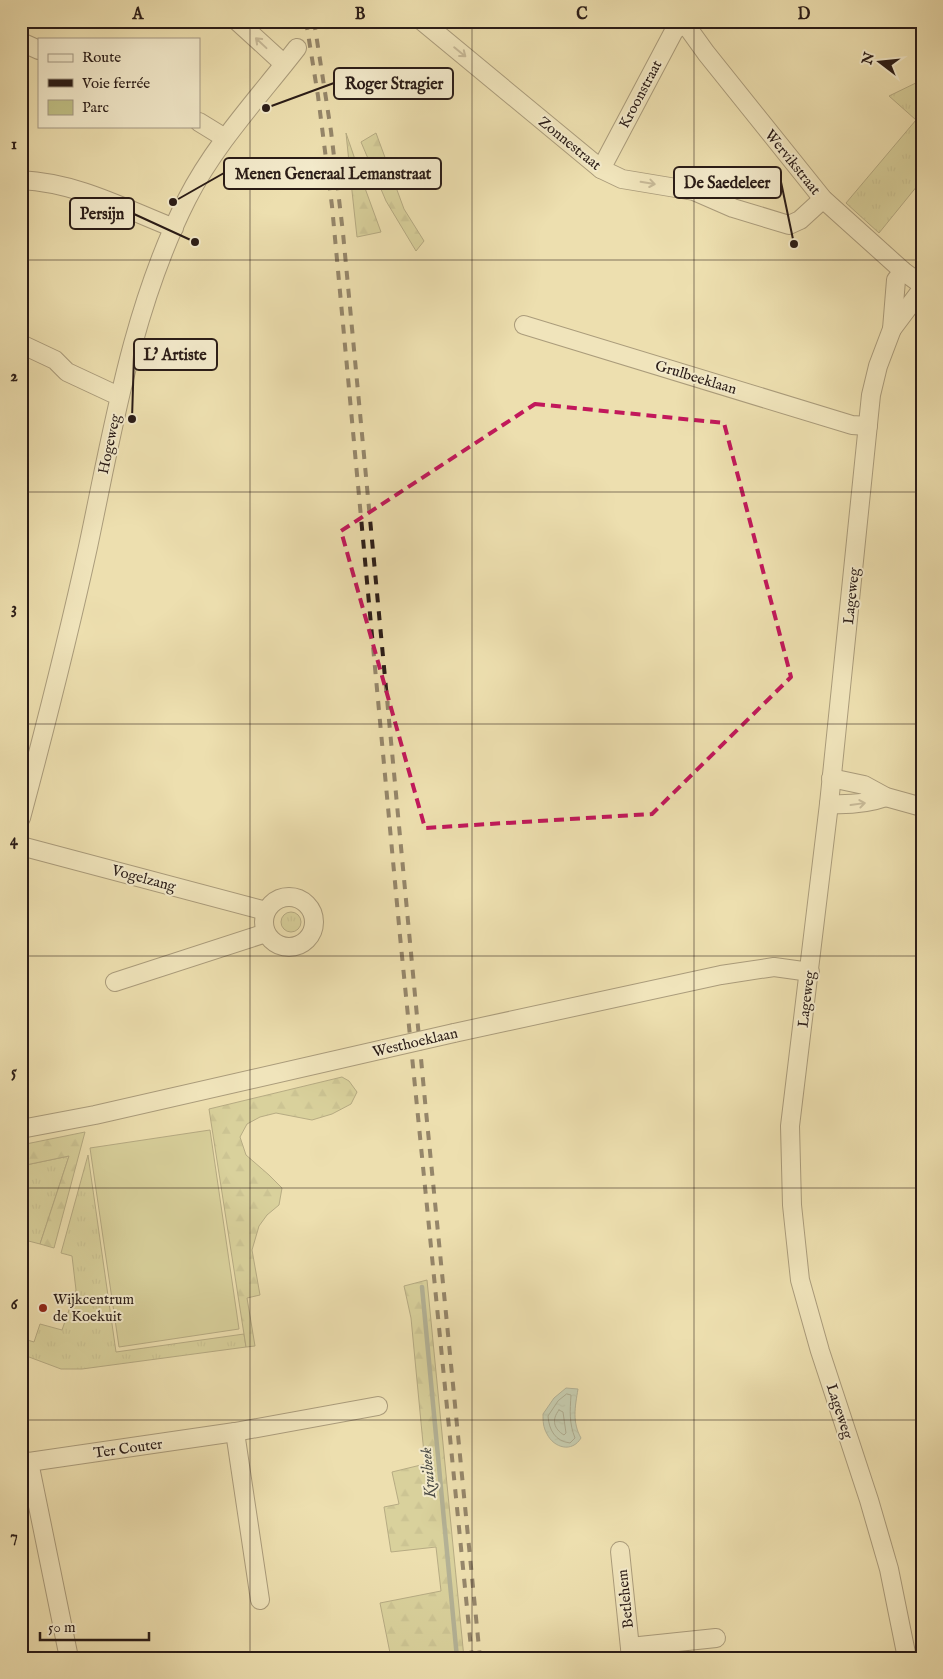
<svg xmlns="http://www.w3.org/2000/svg" width="943" height="1679" viewBox="0 0 943 1679" font-family="'IM FELL English',serif">
  <style>
    .grass { fill: url(#grass-tufts); stroke: #756e4e }
    .forest { fill: url(#forest-firs); stroke: #756e4e }
    .park { fill: #c0c085; stroke: #756e4e }
    .water { fill: url(#water-ripples); stroke: #6e7b75 }
    .lines { fill: none; stroke-linecap: round; stroke-linejoin: round }
    .shore { stroke: #626c66; stroke-width: 1 }
    .stream { stroke: #6e7b75; stroke-width: 4.5 }
    .minor-casing { stroke: #5b4d3d; stroke-width: 20 }
    .minor { stroke: #f3eacb; stroke-width: 18 }
    .rail { stroke: #2a1c17; stroke-width: 4; stroke-dasharray: 9 9; stroke-linecap: butt }
    .minor-bridge-casing { stroke: #5b4d3d; stroke-width: 20; stroke-linecap: butt }
    .minor-bridge { stroke: #f3eacb; stroke-width: 18 }
    .oneway { stroke: #998d7a }
    .marked { fill: none; stroke: #c2185b; stroke-width: 4; stroke-dasharray: 10 6; stroke-linejoin: round }
    .grid { fill: none; stroke: #2a1c17; stroke-width: 1; stroke-opacity: 0.55 }
    .poi-dot { fill: #8f2418; stroke: #f3eacb; stroke-width: 2 }
    .labels { text-anchor: middle; stroke-width: 4; stroke-linejoin: round; paint-order: stroke }
    .street-label { font-size: 15px; fill: #2a1c17; stroke: #f3eacb }
    .poi-label { font-size: 15px; fill: #2a1c17; stroke: #f3eacb; text-anchor: start }
    .water-label { font-size: 16px; font-style: italic; fill: #4c4c46; stroke: #f3eacb }
    .leader { fill: none; stroke: #2a1c17; stroke-width: 2 }
    .callout-dot { fill: #2a1c17; stroke: #f3eacb; stroke-width: 2 }
    .callout { fill: #f3eacb; stroke: #2a1c17; stroke-width: 2 }
    .callout-label { font-size: 16px; text-anchor: middle; font-weight: bold; fill: #2a1c17 }
    .neatline { fill: none; stroke: #2a1c17; stroke-width: 2 }
    .grid-label { font-size: 16px; text-anchor: middle; font-weight: bold; fill: #2a1c17 }
  </style>
  <defs>
    <pattern id="grass-tufts" width="24" height="20" patternUnits="userSpaceOnUse" patternTransform="scale(1.25)"><rect width="24" height="20" fill="#c0c085"/><path d="M3 7l-1-3M5 7V3M7 7l1-3M15 17l-1-3M17 17v-4M19 17l1-3" fill="none" stroke="#a5a472"/></pattern>
    <pattern id="forest-firs" width="22" height="20" patternUnits="userSpaceOnUse" patternTransform="scale(1.25)"><rect width="22" height="20" fill="#c0c085"/><path d="M5 1l3.5 6h-7zM16 11l3.5 6h-7z" fill="#a5a472"/></pattern>
    <pattern id="water-ripples" width="26" height="14" patternUnits="userSpaceOnUse" patternTransform="scale(1.25)"><rect width="26" height="14" fill="#9bbbb4"/><path d="M2 4q2-2 4 0t4 0M15 11q2-2 4 0t4 0" fill="none" stroke="#86a09a"/></pattern>
  </defs>
  <rect width="100%" height="100%" fill="#eddfaf"/>
  <filter id="stains"><feTurbulence type="fractalNoise" baseFrequency=".004" numOctaves="4"/><feColorMatrix values="0 0 0 0 .2 0 0 0 0 .09 0 0 0 0 .02 0 0 0 .5 -.17"/></filter>
  <radialGradient id="worn" r=".72"><stop offset=".6" stop-color="#630" stop-opacity="0"/><stop offset="1" stop-color="#630" stop-opacity=".3"/></radialGradient>
  <g class="grass">
    <polygon points="922,80 922,180 879,233 846,203 916,120 889,96"/>
    <polygon points="346,133 362,180 351,182"/>
    <circle cx="291" cy="922" r="10"/>
    <polygon points="88,1155 116,1352 244,1334 246,1347 82,1369 61,1369 21,1354 21,1338 34,1342 40,1324 62,1330 76,1290 72,1256 61,1253"/>
    <polygon points="69,1156 40,1244 21,1239 21,1166"/>
  </g>
  <g class="forest">
    <polygon points="376,133 404,209 424,241 416,251 386,201 361,142"/>
    <polygon points="362,180 381,232 357,237 351,182"/>
    <polygon points="342,1077 349,1081 357,1092 351,1104 332,1114 312,1120 276,1113 260,1117 247,1124 240,1137 246,1155 269,1175 282,1188 279,1205 267,1215 259,1226 252,1250 260,1295 247,1298 255,1346 246,1347 209,1109"/>
    <polygon points="85,1132 54,1248 40,1244 69,1156 21,1166 21,1145"/>
    <polygon points="427,1280 464,1658 391,1658 380,1603 441,1591 436,1547 391,1552 384,1507 399,1504 392,1472 425,1464 411,1318 404,1286"/>
  </g>
  <polygon class="park" points="210,1130 239,1329 119,1347 90,1148"/>
  <path class="water" d="M566,1388L578,1389C575,1407 572,1422 581,1438C572,1453 554,1448 547,1434C543,1427 543,1421 543,1414L554,1398Z"/>
  <g class="lines">
    <g class="shore">
      <path d="M567,1394L571,1395C570,1411 569,1423 575,1438L570,1443C555,1441 549,1430 548,1416L558,1401Z"/>
      <path d="M559,1410L563,1412L566,1433L564,1435C554,1429 551,1420 559,1410Z"/>
    </g>
    <polyline class="stream" points="422,1287 457,1658"/>
    <defs>
      <g id="minor">
        <polyline points="237,21 284,64"/>
        <polyline points="422,21 601,169 622,179 694,191 733,208 789,225 800,220 823,199"/>
        <polyline points="683,21 706,53 823,199 903,271 922,285"/>
        <polyline points="21,42 39,50"/>
        <polyline points="199,122 225,138"/>
        <polyline points="601,169 674,31 684,23"/>
        <path d="M21,180C78,183 123,208 174,228"/>
        <polyline points="903,271 896,280 892,329 878,366 871,395 829,804 790,1126 792,1205 800,1280 820,1351 869,1500 889,1569 907,1658"/>
        <polyline points="524,325 852,425 868,426"/>
        <polyline points="892,329 922,289"/>
        <polyline points="21,344 55,360 67,372 112,393 120,394"/>
        <polyline points="831,778 864,785 886,797 922,807"/>
        <path d="M829,804C849,805 866,804 886,797"/>
        <path d="M21,818C45,728 68,638 88,547C113,429 132,308 187,199C215,144 259,97 297,48"/>
        <polyline points="21,846 266,911"/>
        <circle cx="289" cy="922" r="25"/>
        <polyline points="115,982 266,933"/>
        <polyline points="454,1033 721,975 774,967 810,972"/>
        <polyline points="21,1129 95,1115 384,1049"/>
        <polyline points="235,1432 260,1600"/>
        <polyline points="21,1461 29,1462 235,1432 378,1406"/>
        <polyline points="29,1462 69,1658"/>
        <polyline points="620,1551 631,1658"/>
        <polyline points="630,1647 716,1638"/>
      </g>
    </defs>
    <use href="#minor" class="minor-casing"/>
    <use href="#minor" class="minor"/>
    <g class="rail">
      <polyline points="306,21 318,96 332,206 400,936 472,1658"/>
      <polyline points="314,21 331,131 343,233 425,1101 480,1658"/>
    </g>
    <defs>
      <polyline id="minor-bridge" points="384,1049 454,1033"/>
    </defs>
    <use href="#minor-bridge" class="minor-bridge-casing"/>
    <use href="#minor-bridge" class="minor-bridge"/>
  </g>
  <defs><path id="oneway-shaft" d="M-6 0H5M1.5-3L5.5 0L1.5 3" fill="none" stroke-width="1.6" stroke-linecap="round" stroke-linejoin="round" transform="scale(1.25)"/></defs>
  <g class="oneway">
    <use href="#oneway-shaft" transform="translate(261 43) rotate(-137)"/>
    <use href="#oneway-shaft" transform="translate(460 52) rotate(39)"/>
    <use href="#oneway-shaft" transform="translate(648 183) rotate(9)"/>
    <use href="#oneway-shaft" transform="translate(858 804) rotate(-8)"/>
  </g>
  <path d="M0 0H943V1679H0ZM535,404L724,423L791,677L652,814L425,828L341,531Z" fill="#eddfaf" fill-opacity=".55" fill-rule="evenodd"/>
  <path class="marked" d="M535,404L724,423L791,677L652,814L425,828L341,531Z"/>
  <path class="grid" d="M250,21V1658M472,21V1658M694,21V1658M21,260H922M21,492H922M21,724H922M21,956H922M21,1188H922M21,1420H922"/>
  <circle class="poi-dot" cx="43" cy="1308" r="5"/>
  <g class="labels">
    <g class="street-label">
      <text transform="translate(640 94) rotate(-62)" y="5">Kroonstraat</text>
      <text transform="translate(570 143) rotate(39)" y="5">Zonnestraat</text>
      <text transform="translate(793 162) rotate(51)" y="5">Wervikstraat</text>
      <text transform="translate(696 377) rotate(17)" y="5">Grulbeeklaan</text>
      <text transform="translate(109 444) rotate(-78)" y="5">Hogeweg</text>
      <text transform="translate(851 596) rotate(-84)" y="5">Lageweg</text>
      <text transform="translate(144 878) rotate(15)" y="5">Vogelzang</text>
      <text transform="translate(806 999) rotate(-83)" y="5">Lageweg</text>
      <text transform="translate(415 1042) rotate(-13)" y="5">Westhoeklaan</text>
      <text transform="translate(840 1411) rotate(72)" y="5">Lageweg</text>
      <text transform="translate(128 1448) rotate(-8)" y="5">Ter Couter</text>
      <text transform="translate(625 1599) rotate(-96)" y="5">Betlehem</text>
    </g>
    <g class="poi-label">
      <text x="53" y="1304">Wijkcentrum<tspan x="53" dy="17">de Koekuit</tspan></text>
    </g>
    <g class="water-label">
      <text transform="translate(427 1473) rotate(-95)" y="6">Kruibeek</text>
    </g>
  </g>
  <path class="leader" d="M266 108L334 83M173 202L224 173M794 244L781 182M195 242L134 214M132 419L134 355"/>
  <g class="callout-dot">
    <circle cx="266" cy="108" r="5"/>
    <circle cx="173" cy="202" r="5"/>
    <circle cx="794" cy="244" r="5"/>
    <circle cx="195" cy="242" r="5"/>
    <circle cx="132" cy="419" r="5"/>
  </g>
  <g class="callout">
    <rect x="334" y="68" width="119" height="31" rx="5"/>
    <rect x="224" y="158" width="217" height="31" rx="5"/>
    <rect x="674" y="167" width="107" height="31" rx="5"/>
    <rect x="70" y="198" width="64" height="31" rx="5"/>
    <rect x="134" y="339" width="83" height="31" rx="5"/>
  </g>
  <g class="callout-label">
    <text x="394" y="89">Roger Stragier</text>
    <text x="333" y="179">Menen Generaal Lemanstraat</text>
    <text x="727" y="188">De Saedeleer</text>
    <text x="102" y="219">Persijn</text>
    <text x="175" y="360">L' Artiste</text>
  </g>
  <rect width="943" height="1679" fill="none" stroke="#eddfaf" stroke-width="55"/>
  <rect x="38" y="38" width="162" height="90" fill="#f3eacb" stroke="#a39883"/>
  <rect x="48" y="54" width="25" height="8" fill="#f3eacb" stroke="#a39883"/>
  <text x="82" y="62" font-size="15" fill="#2a1c17">Route</text>
  <rect x="48" y="79" width="25" height="8" fill="#2a1c17" stroke="#a39883"/>
  <text x="82" y="88" font-size="15" fill="#2a1c17">Voie ferrée</text>
  <rect x="48" y="100" width="25" height="15" fill="#c0c085" stroke="#a39883"/>
  <text x="82" y="112" font-size="15" fill="#2a1c17">Parc</text>
  <g transform="translate(880 62) rotate(286)" stroke="#f3eacb" stroke-width="4" paint-order="stroke">
  <path d="M0-4L9 19L0 12L-9 19Z" fill="#2a1c17"/>
  <text y="-8" font-size="14" font-weight="bold" text-anchor="middle" fill="#2a1c17">N</text>
  </g>
  <path d="M40 1632v8h109v-8" fill="none" stroke="#2a1c17" stroke-width="2.5"/>
  <text x="48" y="1632" font-size="15" fill="#2a1c17" stroke="#f3eacb" stroke-width="4" paint-order="stroke">50 m</text>
  <rect x="28" y="28" width="888" height="1624" class="neatline"/>
  <g class="grid-label">
    <text x="138" y="19">A</text>
    <text x="360" y="19">B</text>
    <text x="582" y="19">C</text>
    <text x="804" y="19">D</text>
    <text x="14" y="149">1</text>
    <text x="14" y="381">2</text>
    <text x="14" y="613">3</text>
    <text x="14" y="845">4</text>
    <text x="14" y="1077">5</text>
    <text x="14" y="1309">6</text>
    <text x="14" y="1541">7</text>
  </g>
  <rect width="100%" height="100%" filter="url(#stains)"/>
  <rect width="100%" height="100%" fill="url(#worn)"/>
</svg>
